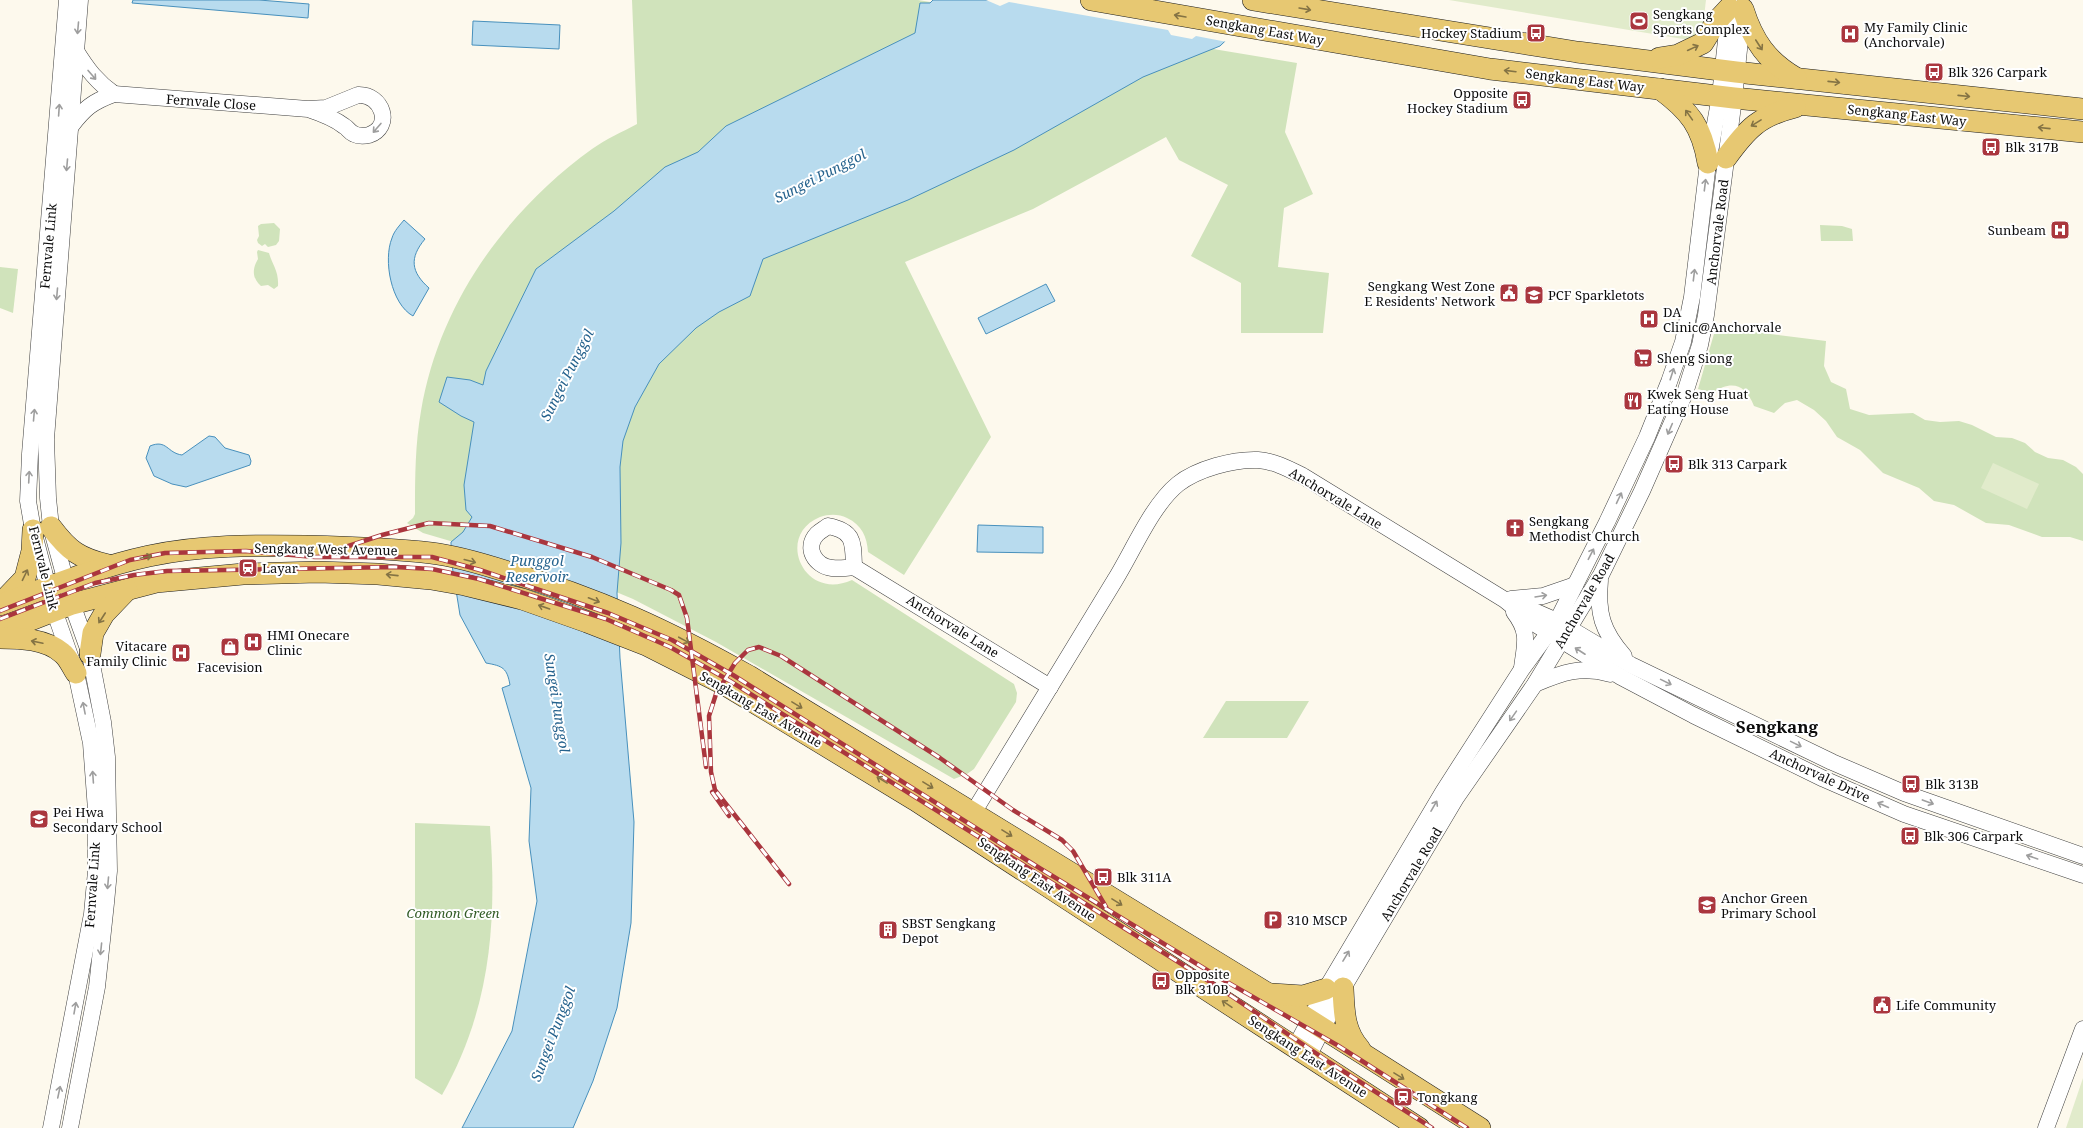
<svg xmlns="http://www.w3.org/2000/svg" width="2083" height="1128" viewBox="0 0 2083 1128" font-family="'Noto Serif',serif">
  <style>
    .green { fill: #d0e3bb }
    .pitch { fill: #e1ebcb }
    .water { fill: #b8dbee; stroke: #4890bc }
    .pier { fill: #fdf9ed }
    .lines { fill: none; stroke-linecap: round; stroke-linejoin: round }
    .minor-casing { stroke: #3f3f3f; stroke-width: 17 }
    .major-casing { stroke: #1d1d1d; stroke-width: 22 }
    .minor { stroke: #fff; stroke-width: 16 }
    .major { stroke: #e7c872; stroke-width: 21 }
    .rail-casing { stroke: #aa363e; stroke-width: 4.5 }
    .rail { stroke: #fff; stroke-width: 3; stroke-dasharray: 9; stroke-linecap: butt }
    .oneway { stroke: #847344 }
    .oneway2 { stroke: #9e9e9e }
    .labels { text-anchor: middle; stroke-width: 4; stroke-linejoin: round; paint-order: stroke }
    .poi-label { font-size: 13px; fill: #0c0c0c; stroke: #fff; text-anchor: start }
    .street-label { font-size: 13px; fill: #0c0c0c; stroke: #fff }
    .park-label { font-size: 13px; font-style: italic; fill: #315b25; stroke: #fff }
    .water-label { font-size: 14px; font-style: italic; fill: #25628d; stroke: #fff }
    .district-label { font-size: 17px; font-weight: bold; fill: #0c0c0c; stroke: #fff }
  </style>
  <rect width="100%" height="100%" fill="#fdf9ed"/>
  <g class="green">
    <path d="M632,0H918L1297,63L1285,132L1313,194L1284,208L1278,267L1329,273L1323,333H1241V283L1191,256L1228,185L1179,160L1166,137L1033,209L905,262L991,437L904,575L868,552C867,537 862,525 847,518C839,514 829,514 820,517C775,535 803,602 852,580L1014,684L1017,693L1016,702L974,769L967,774L954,779L716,642L633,599L597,584L423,533L407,523L413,518L415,514C415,479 415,445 421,411C439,304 505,212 592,149C606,139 622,132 637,124Z"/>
    <polygon points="274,223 280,229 279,241 276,245 268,247 265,244 262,246 258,243 257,240 259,236 258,226 261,224"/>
    <polygon points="1820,225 1842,226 1852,229 1853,241 1821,241"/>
    <path d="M258,250L269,253C272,264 279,271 278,286L274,289L268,285L261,286C252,278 252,269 258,259L257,252Z"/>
    <polygon points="0,267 18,269 13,313 0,308"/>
    <path d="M1716,327L1826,341L1824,366L1831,382L1846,389L1850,409L1869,415L1913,413L1925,420L1940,422L1959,421L1972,425L1996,437L2012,438L2025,443L2035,452L2048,458L2063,460L2076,467L2083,474V541L2070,537H2042L2009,525L1986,523L1954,505L1934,501L1919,488L1883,473L1860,450L1837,437L1826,421L1814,410L1797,400L1785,403L1774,413L1754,406C1745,384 1732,380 1712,393L1698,389Z"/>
    <polygon points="1226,701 1309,701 1287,738 1203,738"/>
    <path d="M415,823L490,826C497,922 491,1008 442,1095L415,1078Z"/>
  </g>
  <g class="pitch">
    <polygon points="1449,0 1706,0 1701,42"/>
    <polygon points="1993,463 2039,484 2027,509 1981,488"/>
    <polygon points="2083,1078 2083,1128 2066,1128"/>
  </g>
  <g class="water">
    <polygon points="133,0 259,0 309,4 308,18 132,3"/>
    <path d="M933,0H1268L1220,46L1143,77L1014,150L908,200L763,259L750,296L719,312L696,328L659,364L635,407L623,441L620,467L621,543L617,593L620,658L634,822L631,923L617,1008L593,1081L573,1128H462L512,1031L537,901L529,841L531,788L502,688L510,685C507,668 503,666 486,663L460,615L451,559V542L463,532L472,517L466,510L464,485L474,422L461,416L439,402L447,377L470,380L483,385L486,371L536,269L614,211L665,167L698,152L726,126L915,33L920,3H930Z"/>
    <polygon points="473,21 560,25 559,49 472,45"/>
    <path d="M404,220L425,239C409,258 411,272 429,288L413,316C391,304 383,260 392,238C394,231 400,225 404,220Z"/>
    <polygon points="1046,284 1055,301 986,334 978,318"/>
    <path d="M209,436L215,437L225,448L249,455L251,461L250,465L186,487L172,484L154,476L146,458L150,446C167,439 167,453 182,455Z"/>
    <polygon points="978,525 1043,527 1043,553 977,552"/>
  </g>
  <polygon class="pier" points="986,0 1270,0 1227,42 1196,36 1192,39 1171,35 1168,30 1009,2 1000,6"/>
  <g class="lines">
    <defs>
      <g id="minor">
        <path d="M76,51C87,69 97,82 114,94"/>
        <path d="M71,126C85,108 92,102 114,94L308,109L326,108L358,95C383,94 393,127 369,135C364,136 358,136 354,134C349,132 348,128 344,126C334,118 320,113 308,109"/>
        <path d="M828,526C855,531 853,543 854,567C847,568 839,569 832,568C815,566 804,548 817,534C820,531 824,529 828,526Z"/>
        <polyline points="854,567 1050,687"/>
        <path d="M1600,580C1597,613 1602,631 1624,656"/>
        <polyline points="1511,599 1543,596 1575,585"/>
        <polyline points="1518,604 1557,621 1631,665 1832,762 1904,793 2083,856"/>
        <path d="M1514,612C1530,633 1525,643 1522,668"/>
        <path d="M1535,684C1561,673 1582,665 1610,674"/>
        <path d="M967,823C1017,742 1066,661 1115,580C1133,551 1152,505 1178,484C1197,469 1233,459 1258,460C1274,461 1289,469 1303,476L1505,600L1535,624L1621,677L1693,715L1824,779L1904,814L2083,875"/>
        <polyline points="1295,1048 1326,989 1443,792 1522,669 1557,621 1607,522 1647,437 1669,382 1683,342 1692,297 1708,163 1720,96 1730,3"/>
        <polyline points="1308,1057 1343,988 1456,798 1535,684 1601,575 1642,491 1685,393 1700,345 1706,315 1734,98 1743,11"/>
        <polyline points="51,1128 92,914 96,871 96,810 91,743 76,673 54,610 33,530 28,501 30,454 67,0"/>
        <polyline points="70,1128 97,987 106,903 109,871 107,757 103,722 90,654 72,604 51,527 48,498 46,439 80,0"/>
        <polyline points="2046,1128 2083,1029"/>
      </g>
      <g id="major">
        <polyline points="1091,0 1490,69 1734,98 2083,132"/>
        <polyline points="1253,0 1577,52 1736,72 2083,109"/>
        <path d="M1743,9C1753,41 1767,61 1796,78"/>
        <polyline points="1659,58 1678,55 1703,43 1716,22 1729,8"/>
        <path d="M1660,89C1690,111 1702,127 1708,163"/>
        <path d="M1726,158C1747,129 1759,116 1795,107"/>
        <path d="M51,527C69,551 79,558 108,565"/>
        <polyline points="3,601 25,578 32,551 33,530"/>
        <path d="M0,605C49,587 98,567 149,556C200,545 254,545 306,546C348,547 390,548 431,553C457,556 483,564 508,572C596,597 669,631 749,676L1267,993L1480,1128"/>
        <polyline points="0,632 72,604 156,582 243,574 318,572 378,574 431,579 465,585 522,599 587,622 646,645 727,686 915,800 1419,1128"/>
        <path d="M0,638C21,638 46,639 62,653C68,657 72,667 76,673"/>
        <polyline points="90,654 93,633 104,614 127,590"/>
        <path d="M1343,988C1344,1012 1344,1031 1360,1049"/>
        <polyline points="1272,994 1303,996 1326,989"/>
      </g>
    </defs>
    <use href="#minor" class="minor-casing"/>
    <use href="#major" class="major-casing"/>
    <use href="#minor" class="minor"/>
    <use href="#major" class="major"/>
    <defs>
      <g id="rail">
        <polyline points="321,555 382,535 429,523 490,526 592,557 671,590 679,595 687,618 706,767"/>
        <polyline points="0,611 130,560 165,553 246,551 315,557 432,557 480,570 608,613 672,640 733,675 1041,869 1220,978 1337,1045 1467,1128"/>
        <polyline points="0,619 95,583 134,575 167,571 395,567 432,569 479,579 606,619 670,647 730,681 1215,985 1329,1062 1432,1128"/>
        <polyline points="712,792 729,816"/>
        <polyline points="789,884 715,790 711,772 709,716 716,694 735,663 748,650 759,647 781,656 940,758 1013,810 1062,840 1073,851 1106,907"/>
      </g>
    </defs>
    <use href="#rail" class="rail-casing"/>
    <use href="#rail" class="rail"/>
  </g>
  <defs><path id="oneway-shaft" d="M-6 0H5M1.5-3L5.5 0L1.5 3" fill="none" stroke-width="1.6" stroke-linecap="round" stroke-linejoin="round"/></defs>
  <g class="oneway">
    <use href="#oneway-shaft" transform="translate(1305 9) rotate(10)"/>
    <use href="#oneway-shaft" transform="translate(1180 16) rotate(-170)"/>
    <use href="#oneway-shaft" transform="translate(1759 45) rotate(57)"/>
    <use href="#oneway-shaft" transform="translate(1693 48) rotate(-25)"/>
    <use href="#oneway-shaft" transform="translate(1510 71) rotate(-173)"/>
    <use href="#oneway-shaft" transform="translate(1834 82) rotate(6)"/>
    <use href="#oneway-shaft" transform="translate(1964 96) rotate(6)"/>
    <use href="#oneway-shaft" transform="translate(1689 115) rotate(-125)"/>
    <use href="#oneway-shaft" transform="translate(1756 123) rotate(148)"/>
    <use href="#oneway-shaft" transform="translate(2044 128) rotate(-174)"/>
    <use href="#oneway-shaft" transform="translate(146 557) rotate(-12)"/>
    <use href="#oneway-shaft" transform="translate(470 561) rotate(15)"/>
    <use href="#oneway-shaft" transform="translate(25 575) rotate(-64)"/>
    <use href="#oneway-shaft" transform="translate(392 575) rotate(-174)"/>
    <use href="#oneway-shaft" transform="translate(594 600) rotate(21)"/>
    <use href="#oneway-shaft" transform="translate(544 607) rotate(-161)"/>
    <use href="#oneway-shaft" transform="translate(102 618) rotate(123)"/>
    <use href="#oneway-shaft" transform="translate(684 640) rotate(28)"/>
    <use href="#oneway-shaft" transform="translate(37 642) rotate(-168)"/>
    <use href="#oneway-shaft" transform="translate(797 705) rotate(31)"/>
    <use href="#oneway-shaft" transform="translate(882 780) rotate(-149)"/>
    <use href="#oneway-shaft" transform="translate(928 785) rotate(31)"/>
    <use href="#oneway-shaft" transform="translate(1007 833) rotate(32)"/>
    <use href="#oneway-shaft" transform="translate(1117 902) rotate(32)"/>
    <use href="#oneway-shaft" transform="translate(1227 1004) rotate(-146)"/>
    <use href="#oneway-shaft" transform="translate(1399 1076) rotate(32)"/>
  </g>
  <g class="oneway2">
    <use href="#oneway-shaft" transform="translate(78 28) rotate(95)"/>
    <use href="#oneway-shaft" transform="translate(92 75) rotate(49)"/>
    <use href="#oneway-shaft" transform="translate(59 110) rotate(-86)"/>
    <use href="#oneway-shaft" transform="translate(377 128) rotate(131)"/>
    <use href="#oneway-shaft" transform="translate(67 165) rotate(95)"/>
    <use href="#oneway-shaft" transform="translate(1705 185) rotate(-83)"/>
    <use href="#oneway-shaft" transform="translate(1694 275) rotate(-83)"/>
    <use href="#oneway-shaft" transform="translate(57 294) rotate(95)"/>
    <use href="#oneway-shaft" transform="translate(1672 374) rotate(-72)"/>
    <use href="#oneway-shaft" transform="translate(34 415) rotate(-85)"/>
    <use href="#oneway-shaft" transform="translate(1670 429) rotate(113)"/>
    <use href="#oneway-shaft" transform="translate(29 477) rotate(-87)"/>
    <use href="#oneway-shaft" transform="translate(1619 498) rotate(-65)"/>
    <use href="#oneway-shaft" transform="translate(1591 554) rotate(-63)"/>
    <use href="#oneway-shaft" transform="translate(1541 596) rotate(-9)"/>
    <use href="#oneway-shaft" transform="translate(1580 651) rotate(-147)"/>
    <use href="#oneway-shaft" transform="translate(1666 682) rotate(26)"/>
    <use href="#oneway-shaft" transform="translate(84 708) rotate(-101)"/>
    <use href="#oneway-shaft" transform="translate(1513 716) rotate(125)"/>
    <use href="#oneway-shaft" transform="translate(1796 744) rotate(26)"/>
    <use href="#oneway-shaft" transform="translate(93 777) rotate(-94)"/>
    <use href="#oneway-shaft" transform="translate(1928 802) rotate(20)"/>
    <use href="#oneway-shaft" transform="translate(1883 805) rotate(-156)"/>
    <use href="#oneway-shaft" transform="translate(1434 806) rotate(-60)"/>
    <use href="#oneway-shaft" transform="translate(2032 857) rotate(-161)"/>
    <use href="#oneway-shaft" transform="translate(108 883) rotate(95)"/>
    <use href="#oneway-shaft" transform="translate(101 949) rotate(96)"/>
    <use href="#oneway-shaft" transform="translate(1346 956) rotate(-59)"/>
    <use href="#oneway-shaft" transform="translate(75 1008) rotate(-80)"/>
    <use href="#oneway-shaft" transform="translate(59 1092) rotate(-78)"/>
  </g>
  <defs>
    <symbol id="stadium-square" viewBox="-11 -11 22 22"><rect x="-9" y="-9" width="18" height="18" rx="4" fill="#aa363e" stroke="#fff"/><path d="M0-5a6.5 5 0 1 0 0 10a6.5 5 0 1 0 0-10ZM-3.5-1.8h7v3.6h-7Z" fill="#fff"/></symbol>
    <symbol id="bus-square" viewBox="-11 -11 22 22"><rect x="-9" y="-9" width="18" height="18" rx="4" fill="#aa363e" stroke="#fff"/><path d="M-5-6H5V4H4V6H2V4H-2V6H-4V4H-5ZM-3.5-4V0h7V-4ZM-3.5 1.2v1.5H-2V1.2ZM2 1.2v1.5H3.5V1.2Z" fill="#fff"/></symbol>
    <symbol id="hospital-square" viewBox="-11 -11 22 22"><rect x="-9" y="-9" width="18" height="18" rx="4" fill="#aa363e" stroke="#fff"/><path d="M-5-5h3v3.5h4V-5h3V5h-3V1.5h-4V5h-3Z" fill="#fff"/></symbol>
    <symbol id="civic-square" viewBox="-11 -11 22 22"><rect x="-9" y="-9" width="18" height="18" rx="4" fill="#aa363e" stroke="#fff"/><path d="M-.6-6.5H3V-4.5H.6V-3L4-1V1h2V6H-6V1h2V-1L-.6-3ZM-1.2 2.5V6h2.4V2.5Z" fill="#fff"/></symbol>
    <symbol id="school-square" viewBox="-11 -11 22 22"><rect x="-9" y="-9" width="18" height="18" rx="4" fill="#aa363e" stroke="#fff"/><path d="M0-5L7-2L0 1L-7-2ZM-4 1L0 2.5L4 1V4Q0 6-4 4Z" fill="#fff"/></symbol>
    <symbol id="supermarket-square" viewBox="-11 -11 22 22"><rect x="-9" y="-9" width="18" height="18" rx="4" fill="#aa363e" stroke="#fff"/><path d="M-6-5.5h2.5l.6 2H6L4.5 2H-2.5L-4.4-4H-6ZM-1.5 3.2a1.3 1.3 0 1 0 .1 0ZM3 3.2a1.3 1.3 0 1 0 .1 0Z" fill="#fff"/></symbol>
    <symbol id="restaurant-square" viewBox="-11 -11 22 22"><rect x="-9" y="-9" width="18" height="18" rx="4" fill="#aa363e" stroke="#fff"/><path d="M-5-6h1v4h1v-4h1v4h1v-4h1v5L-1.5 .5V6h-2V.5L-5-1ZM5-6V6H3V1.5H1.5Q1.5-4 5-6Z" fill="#fff"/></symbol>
    <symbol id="church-square" viewBox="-11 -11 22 22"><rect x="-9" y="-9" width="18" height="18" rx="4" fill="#aa363e" stroke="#fff"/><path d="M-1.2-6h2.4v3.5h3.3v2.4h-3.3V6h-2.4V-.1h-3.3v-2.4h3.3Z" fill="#fff"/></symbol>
    <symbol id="station-square" viewBox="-11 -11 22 22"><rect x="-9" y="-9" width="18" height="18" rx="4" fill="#aa363e" stroke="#fff"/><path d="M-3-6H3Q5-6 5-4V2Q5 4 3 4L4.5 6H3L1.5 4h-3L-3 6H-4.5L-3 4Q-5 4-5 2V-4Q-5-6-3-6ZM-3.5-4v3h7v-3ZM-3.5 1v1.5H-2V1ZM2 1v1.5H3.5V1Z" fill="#fff"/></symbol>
    <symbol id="shop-square" viewBox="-11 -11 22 22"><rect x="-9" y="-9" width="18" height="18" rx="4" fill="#aa363e" stroke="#fff"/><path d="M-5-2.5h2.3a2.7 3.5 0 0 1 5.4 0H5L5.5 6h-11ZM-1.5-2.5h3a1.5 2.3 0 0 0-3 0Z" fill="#fff"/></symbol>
    <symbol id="parking-square" viewBox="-11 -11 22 22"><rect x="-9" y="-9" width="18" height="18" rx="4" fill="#aa363e" stroke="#fff"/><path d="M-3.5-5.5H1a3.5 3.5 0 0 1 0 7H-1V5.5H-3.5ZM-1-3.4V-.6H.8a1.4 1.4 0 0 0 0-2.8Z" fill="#fff"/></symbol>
    <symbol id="building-square" viewBox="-11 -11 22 22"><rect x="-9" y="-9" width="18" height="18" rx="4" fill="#aa363e" stroke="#fff"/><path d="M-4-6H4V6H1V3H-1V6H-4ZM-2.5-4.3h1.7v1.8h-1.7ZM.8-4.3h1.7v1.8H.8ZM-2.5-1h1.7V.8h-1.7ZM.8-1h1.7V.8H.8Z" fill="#fff"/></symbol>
  </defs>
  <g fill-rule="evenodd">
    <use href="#stadium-square" x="1628" y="10" width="22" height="22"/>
    <use href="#bus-square" x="1525" y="22" width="22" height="22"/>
    <use href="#hospital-square" x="1839" y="23" width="22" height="22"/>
    <use href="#bus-square" x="1923" y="61" width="22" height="22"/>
    <use href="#bus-square" x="1511" y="89" width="22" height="22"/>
    <use href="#bus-square" x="1980" y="136" width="22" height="22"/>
    <use href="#hospital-square" x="2049" y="219" width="22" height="22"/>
    <use href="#civic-square" x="1498" y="282" width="22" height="22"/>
    <use href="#school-square" x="1523" y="284" width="22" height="22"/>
    <use href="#hospital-square" x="1638" y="308" width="22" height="22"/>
    <use href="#supermarket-square" x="1632" y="347" width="22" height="22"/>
    <use href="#restaurant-square" x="1622" y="390" width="22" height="22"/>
    <use href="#bus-square" x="1663" y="453" width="22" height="22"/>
    <use href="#church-square" x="1504" y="517" width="22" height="22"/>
    <use href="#station-square" x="237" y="557" width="22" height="22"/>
    <use href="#hospital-square" x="242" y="631" width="22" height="22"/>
    <use href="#shop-square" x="219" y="636" width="22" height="22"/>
    <use href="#hospital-square" x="170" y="642" width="22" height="22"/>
    <use href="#bus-square" x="1900" y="773" width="22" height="22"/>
    <use href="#school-square" x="28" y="808" width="22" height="22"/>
    <use href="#bus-square" x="1899" y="825" width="22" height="22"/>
    <use href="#bus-square" x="1092" y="866" width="22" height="22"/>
    <use href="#school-square" x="1696" y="894" width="22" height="22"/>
    <use href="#parking-square" x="1262" y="909" width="22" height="22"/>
    <use href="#building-square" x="877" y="919" width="22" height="22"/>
    <use href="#bus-square" x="1150" y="970" width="22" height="22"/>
    <use href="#civic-square" x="1871" y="994" width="22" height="22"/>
    <use href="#station-square" x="1392" y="1086" width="22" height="22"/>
  </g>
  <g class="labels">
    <g class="poi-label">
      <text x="1653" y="19">Sengkang<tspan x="1653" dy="15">Sports Complex</tspan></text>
      <text x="1864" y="32">My Family Clinic<tspan x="1864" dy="15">(Anchorvale)</tspan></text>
      <text x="1522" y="38" text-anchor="end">Hockey Stadium</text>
      <text x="1948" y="77">Blk 326 Carpark</text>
      <text x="1508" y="98" text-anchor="end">Opposite<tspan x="1508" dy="15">Hockey Stadium</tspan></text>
      <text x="2005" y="152">Blk 317B</text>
      <text x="2046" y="235" text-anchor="end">Sunbeam</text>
      <text x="1495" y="291" text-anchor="end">Sengkang West Zone<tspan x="1495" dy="15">E Residents' Network</tspan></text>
      <text x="1548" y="300">PCF Sparkletots</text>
      <text x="1663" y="317">DA<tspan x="1663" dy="15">Clinic@Anchorvale</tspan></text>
      <text x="1657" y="363">Sheng Siong</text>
      <text x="1647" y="399">Kwek Seng Huat<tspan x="1647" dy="15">Eating House</tspan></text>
      <text x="1688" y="469">Blk 313 Carpark</text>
      <text x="1529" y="526">Sengkang<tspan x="1529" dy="15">Methodist Church</tspan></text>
      <text x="262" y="573">Layar</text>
      <text x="267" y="640">HMI Onecare<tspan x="267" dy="15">Clinic</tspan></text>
      <text x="167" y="651" text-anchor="end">Vitacare<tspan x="167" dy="15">Family Clinic</tspan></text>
      <text x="230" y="672" text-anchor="middle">Facevision</text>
      <text x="1925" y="789">Blk 313B</text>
      <text x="53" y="817">Pei Hwa<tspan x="53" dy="15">Secondary School</tspan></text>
      <text x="1924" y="841">Blk 306 Carpark</text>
      <text x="1117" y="882">Blk 311A</text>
      <text x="1721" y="903">Anchor Green<tspan x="1721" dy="15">Primary School</tspan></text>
      <text x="1287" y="925">310 MSCP</text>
      <text x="902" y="928">SBST Sengkang<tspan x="902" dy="15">Depot</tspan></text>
      <text x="1175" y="979">Opposite<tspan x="1175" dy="15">Blk 310B</tspan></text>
      <text x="1896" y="1010">Life Community</text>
      <text x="1417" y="1102">Tongkang</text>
    </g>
    <g class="street-label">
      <text transform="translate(1265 30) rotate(10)" y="5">Sengkang East Way</text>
      <text transform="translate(1585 80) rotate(7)" y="5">Sengkang East Way</text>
      <text transform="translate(211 102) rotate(4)" y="5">Fernvale Close</text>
      <text transform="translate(1907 115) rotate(6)" y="5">Sengkang East Way</text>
      <text transform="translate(1717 232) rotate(-83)" y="5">Anchorvale Road</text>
      <text transform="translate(48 246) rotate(-85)" y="5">Fernvale Link</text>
      <text transform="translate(1336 498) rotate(31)" y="5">Anchorvale Lane</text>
      <text transform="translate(326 549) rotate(1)" y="5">Sengkang West Avenue</text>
      <text transform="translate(44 568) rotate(76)" y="5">Fernvale Link</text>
      <text transform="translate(1584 601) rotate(-60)" y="5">Anchorvale Road</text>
      <text transform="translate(953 626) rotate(32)" y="5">Anchorvale Lane</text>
      <text transform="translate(761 709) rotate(30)" y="5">Sengkang East Avenue</text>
      <text transform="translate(1820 775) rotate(25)" y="5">Anchorvale Drive</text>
      <text transform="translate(1411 874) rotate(-59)" y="5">Anchorvale Road</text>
      <text transform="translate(1037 879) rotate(34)" y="5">Sengkang East Avenue</text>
      <text transform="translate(92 885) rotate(-86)" y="5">Fernvale Link</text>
      <text transform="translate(1308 1056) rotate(33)" y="5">Sengkang East Avenue</text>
    </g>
    <g class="park-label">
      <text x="453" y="918">Common Green</text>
    </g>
    <g class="water-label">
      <text transform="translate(820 176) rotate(-27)" y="5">Sungei Punggol</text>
      <text transform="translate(567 375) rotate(-63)" y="5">Sungei Punggol</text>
      <text x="537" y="566">Punggol<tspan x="537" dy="16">Reservoir</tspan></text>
      <text transform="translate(557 703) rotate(81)" y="5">Sungei Punggol</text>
      <text transform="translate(553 1034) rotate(-69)" y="5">Sungei Punggol</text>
    </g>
    <g class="district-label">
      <text x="1777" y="733">Sengkang</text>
    </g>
  </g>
</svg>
